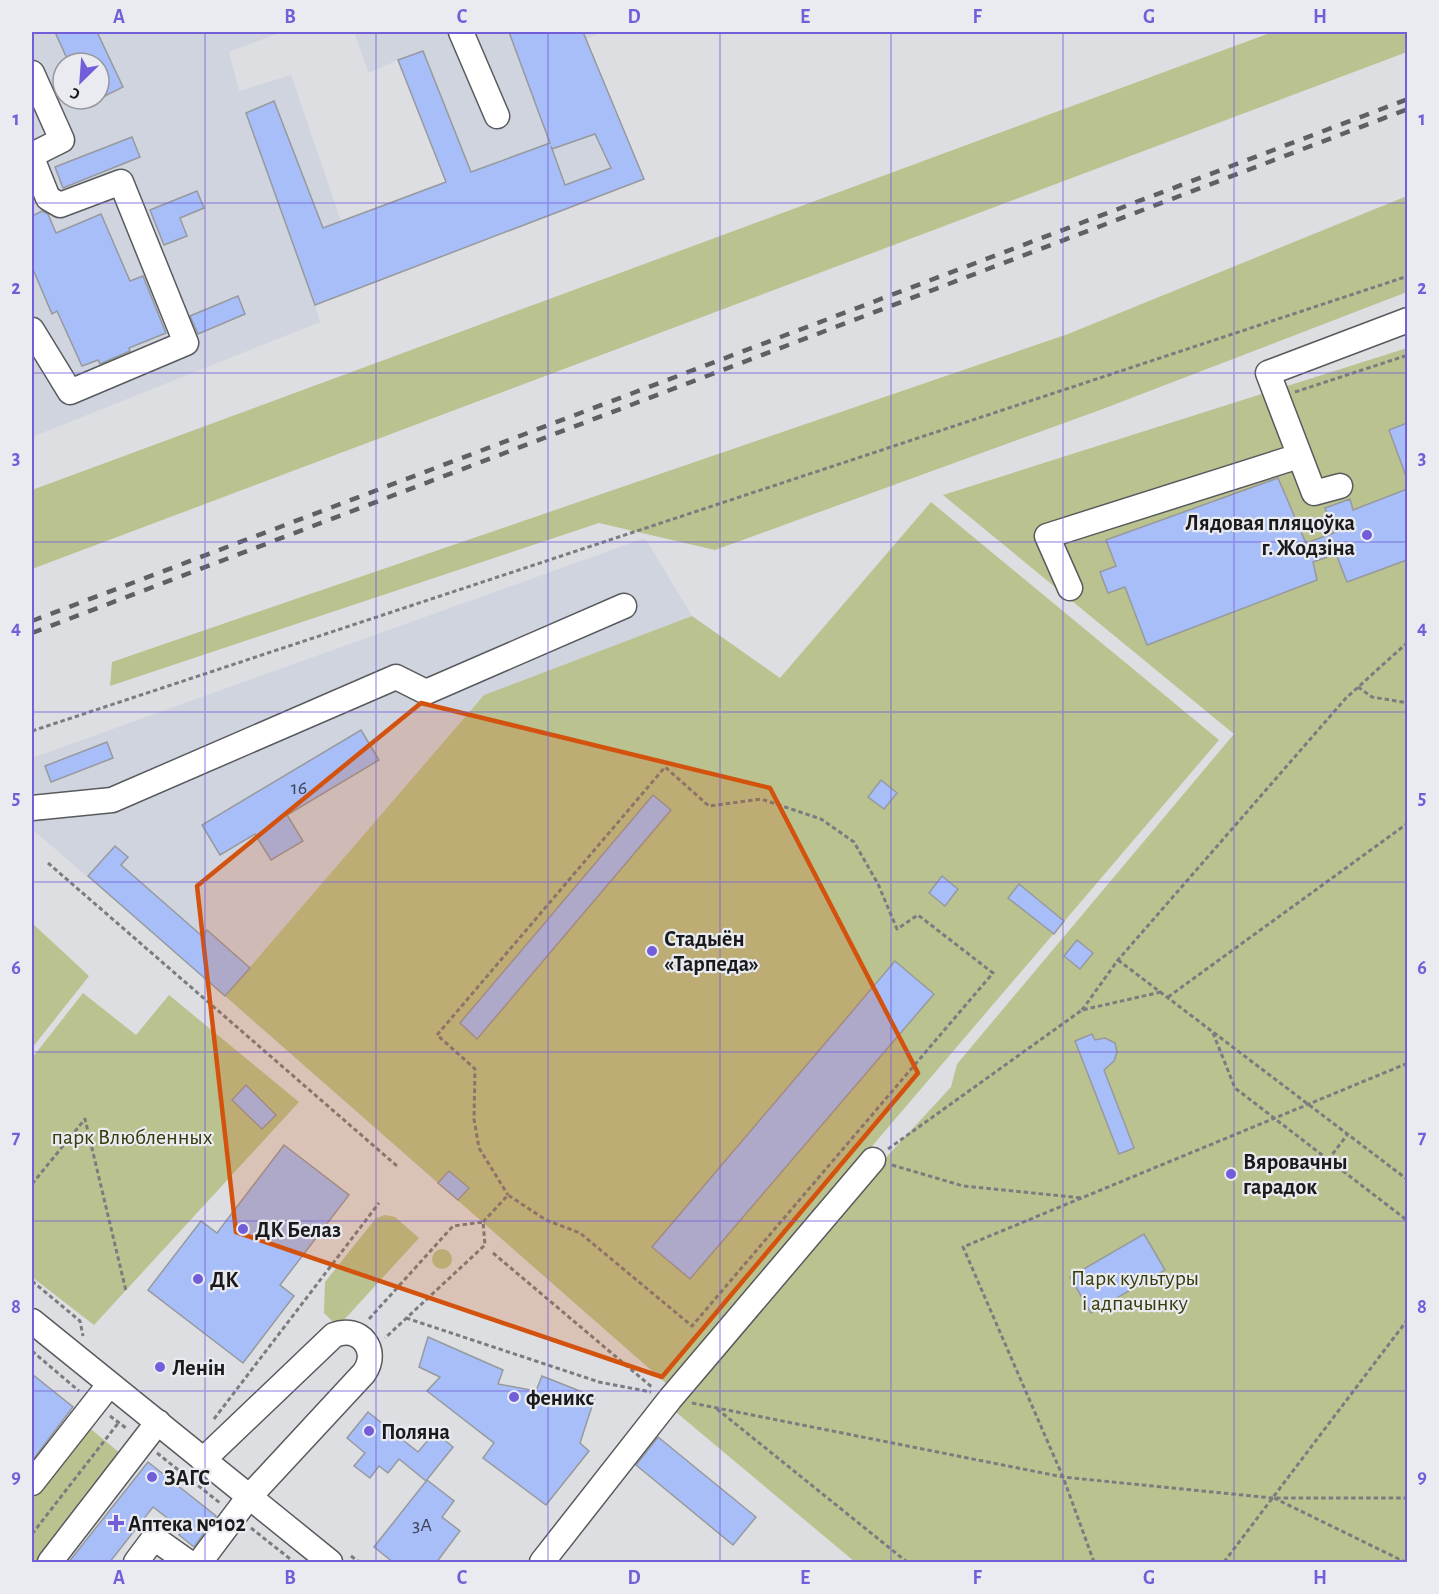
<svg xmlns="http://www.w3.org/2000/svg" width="1439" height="1594" viewBox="0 0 1439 1594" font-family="'Alegreya Sans',sans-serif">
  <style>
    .built { fill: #cfd4df; fill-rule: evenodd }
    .green { fill: #bac28f }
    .building { fill: #a7bef8; stroke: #97999d; stroke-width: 1.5; fill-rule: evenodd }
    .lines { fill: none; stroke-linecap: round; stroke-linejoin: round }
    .minor-casing { stroke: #585a5d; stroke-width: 27 }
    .path { stroke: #7b7c7f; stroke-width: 3; stroke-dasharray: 4.5 3; stroke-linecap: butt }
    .minor { stroke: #fff; stroke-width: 24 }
    .rail { stroke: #5f6063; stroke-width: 4.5; stroke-dasharray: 10 10; stroke-linecap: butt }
    .marked { fill: #d3530e; fill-opacity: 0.2; stroke: #d3530e; stroke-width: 4.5; stroke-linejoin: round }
    .grid { fill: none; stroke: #725ed9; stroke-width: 1.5; stroke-opacity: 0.55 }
    .poi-dot { fill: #725ed9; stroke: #e9ebf0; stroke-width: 2 }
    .labels { text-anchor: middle; stroke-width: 4.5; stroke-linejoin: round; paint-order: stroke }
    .number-label { font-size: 20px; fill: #3d4353 }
    .poi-label { font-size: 22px; font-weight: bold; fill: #1a1a1c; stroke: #e9ebf0; text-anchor: start }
    .park-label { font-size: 22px; fill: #363c09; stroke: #e9ebf0 }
    .neatline { fill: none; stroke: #725ed9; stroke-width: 2 }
    .grid-label { font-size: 20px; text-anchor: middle; font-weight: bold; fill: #725ed9 }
  </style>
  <rect width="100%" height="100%" fill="#dcdee2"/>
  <g class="built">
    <path d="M32,32H282L229,52L239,91L291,75L341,221L446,181L398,60L369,73L354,32H602L586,39L644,179L315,305L320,322L32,437ZM63,63H99V99H63Z"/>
    <polygon points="645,538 692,616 484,695 225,996 32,829 32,758"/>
  </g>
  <g class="green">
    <polygon points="1273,32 1407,32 1407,52 32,569 32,490"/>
    <polygon points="1407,196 1407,292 1100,410 715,550 599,523 110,686 112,662 1068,334"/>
    <polygon points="1407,348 1407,1562 855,1562 671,1408 856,1190 951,1087 957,1064 1234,734 943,495"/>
    <polygon points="931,502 1219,740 668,1385 225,996 484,695 692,616 780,678"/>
    <polygon points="32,923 89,976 32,1048"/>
    <polygon points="83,993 136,1035 169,995 299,1102 94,1325 32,1277 32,1058"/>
    <polygon points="385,1215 395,1217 419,1238 342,1322 334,1323 324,1313 325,1282 376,1218"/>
    <circle cx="442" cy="1259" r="10"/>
    <polygon points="86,1425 121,1454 40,1562 32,1562 32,1495"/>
  </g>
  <g class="building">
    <polygon points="55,32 97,32 123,87 99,99 99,63 69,63"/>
    <path d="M509,32H583L644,179L315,305L246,113L274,101L323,228L446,182L398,60L423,51L471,172L550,143ZM595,134L611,168L565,185L551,146L552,149Z"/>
    <polygon points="132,137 140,157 63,188 55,167"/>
    <polygon points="197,191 204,208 180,218 187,236 164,245 150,210"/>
    <polygon points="42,211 48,214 56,233 101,214 130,281 143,276 166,333 129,348 130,351 100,364 98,360 82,366 57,311 52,314 32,267 32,216"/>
    <polygon points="238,296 245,314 198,334 190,316"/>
    <polygon points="1407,423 1407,476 1406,476 1389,430"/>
    <polygon points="1278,478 1306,543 1334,533 1325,508 1350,499 1353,510 1407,489 1407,560 1347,582 1336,554 1313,562 1317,580 1147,645 1125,587 1108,593 1100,572 1116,566 1106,540"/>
    <polygon points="361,730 379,760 287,815 303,841 271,860 255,834 220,855 202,825"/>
    <polygon points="107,742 113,758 51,782 45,766"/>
    <polygon points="881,780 897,793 884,809 868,797"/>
    <polygon points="653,795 671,810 477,1039 460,1023"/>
    <polygon points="115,846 128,857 121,865 202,936 207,930 250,968 225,996 88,876"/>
    <polygon points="942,876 958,889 945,906 929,893"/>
    <polygon points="1019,884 1064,921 1054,934 1008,898"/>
    <polygon points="1077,940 1093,953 1080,969 1064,956"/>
    <polygon points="895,961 934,994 690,1279 652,1247"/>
    <polygon points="1092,1034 1095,1040 1105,1038 1115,1043 1117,1052 1114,1061 1104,1070 1134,1148 1119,1154 1075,1041"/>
    <polygon points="246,1085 276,1115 262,1129 232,1100"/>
    <polygon points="284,1145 349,1195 280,1285 294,1296 243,1363 148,1290 201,1221 217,1233"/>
    <polygon points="449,1171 469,1188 458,1200 438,1183"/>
    <polygon points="1144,1234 1165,1270 1091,1313 1070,1277"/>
    <polygon points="428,1337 503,1370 498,1384 536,1391 542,1376 595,1397 580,1443 589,1451 546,1505 483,1458 494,1443 427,1391 440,1377 419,1367"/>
    <polygon points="32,1374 73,1407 32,1461"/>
    <polygon points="368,1412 418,1452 435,1432 453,1447 426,1481 399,1459 388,1473 379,1466 370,1478 354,1466 365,1453 347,1438"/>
    <polygon points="658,1437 756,1517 733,1545 636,1465"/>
    <polygon points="148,1462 216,1516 194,1547 179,1535 183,1530 153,1507 109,1563 68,1563"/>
    <polygon points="427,1480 454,1501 442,1517 460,1531 436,1563 394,1563 374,1547"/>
  </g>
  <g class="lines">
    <defs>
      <g id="minor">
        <polyline points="461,32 497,116"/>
        <polyline points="32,73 62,140 32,155"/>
        <polyline points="32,158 48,198 60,205 121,182 186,343 70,392 32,330"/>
        <polyline points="1340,486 1314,493 1268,373 1408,320"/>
        <polyline points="1070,588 1047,536 1299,456"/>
        <polyline points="32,808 112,800 396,677 426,692 624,606"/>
        <polyline points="32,1321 330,1562"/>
        <polyline points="32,1483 109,1385"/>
        <polyline points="50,1562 158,1422"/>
        <polyline points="136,1562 154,1538 188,1562"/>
        <path d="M200,1562L248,1498L364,1373C380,1350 360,1325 334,1335L203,1460"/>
        <polyline points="542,1562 670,1399 873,1160"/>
      </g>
    </defs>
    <use href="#minor" class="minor-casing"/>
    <g class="path">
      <polyline points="1295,392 1408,355"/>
      <polyline points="1358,687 1372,697 1408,703"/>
      <polyline points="32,731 1408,276"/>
      <polyline points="48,863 397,1166"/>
      <polyline points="1118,960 1408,1180"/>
      <polyline points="1168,997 1408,823"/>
      <polyline points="1082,1010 1118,960 1346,698 1408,642"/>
      <polyline points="1213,1033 1235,1088 1408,1221"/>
      <polyline points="888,1149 1082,1010 1161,992"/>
      <polyline points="1328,1160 1347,1135"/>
      <polyline points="892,1165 963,1186 1082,1198"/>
      <polyline points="32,1184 85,1119 126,1291"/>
      <polyline points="483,1222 508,1195 546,1220 580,1233 692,1326 993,973 918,915 897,929 878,884 854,842 821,819 761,799 709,806 665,767 437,1035 475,1069 474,1119 479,1148 508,1195"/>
      <polyline points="493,1253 653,1388"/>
      <polyline points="32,1281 80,1321 83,1336"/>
      <polyline points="406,1318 599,1382 651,1392"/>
      <polyline points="369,1319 453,1226 483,1222 485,1245 385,1338"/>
      <polyline points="32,1351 79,1391"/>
      <polyline points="692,1403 1063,1477 1272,1498 1408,1498"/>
      <polyline points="717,1409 907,1562"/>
      <polyline points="110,1416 126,1428"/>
      <polyline points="214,1419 379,1203"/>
      <polyline points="157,1453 220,1503"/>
      <polyline points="1274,1498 1405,1562"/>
      <polyline points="251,1528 294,1562"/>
      <polyline points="32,1534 119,1422"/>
      <polyline points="351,1556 359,1562"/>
      <polyline points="1094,1562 1063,1477 963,1247 1408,1063"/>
      <polyline points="1224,1562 1408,1319"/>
    </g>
    <use href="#minor" class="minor"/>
    <g class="rail">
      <polyline points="32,621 1408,99"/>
      <polyline points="32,633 1408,109"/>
    </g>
  </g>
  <path class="marked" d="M421,703L770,788L918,1073L662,1377L236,1232L197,886Z"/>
  <path class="grid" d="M205,32V1562M376,32V1562M548,32V1562M720,32V1562M891,32V1562M1063,32V1562M1234,32V1562M32,203H1408M32,373H1408M32,542H1408M32,712H1408M32,882H1408M32,1052H1408M32,1221H1408M32,1391H1408"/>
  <g class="poi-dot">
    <circle cx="1367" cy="535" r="6"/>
    <circle cx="652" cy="951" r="6"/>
    <circle cx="1231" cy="1174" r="6"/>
    <circle cx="243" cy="1229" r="6"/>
    <circle cx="198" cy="1279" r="6"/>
    <circle cx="160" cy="1367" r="6"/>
    <circle cx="514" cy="1397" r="6"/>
    <circle cx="369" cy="1431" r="6"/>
    <circle cx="152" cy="1477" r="6"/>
    <path d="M113 1514h6v6h6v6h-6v6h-6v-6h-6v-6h6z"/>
  </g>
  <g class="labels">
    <g class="number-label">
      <text x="299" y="794">16</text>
      <text x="422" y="1531">3А</text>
    </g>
    <g class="poi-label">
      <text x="1355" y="530" text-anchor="end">Лядовая пляцоўка<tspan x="1355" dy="25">г. Жодзіна</tspan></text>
      <text x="664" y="946">Стадыён<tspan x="664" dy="25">«Тарпеда»</tspan></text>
      <text x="1243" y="1169">Вяровачны<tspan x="1243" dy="25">гарадок</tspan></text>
      <text x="255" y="1237">ДК Белаз</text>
      <text x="210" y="1287">ДК</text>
      <text x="172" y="1375">Ленін</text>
      <text x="526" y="1405">феникс</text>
      <text x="381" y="1439">Поляна</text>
      <text x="164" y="1485">ЗАГС</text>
      <text x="128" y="1531">Аптека №102</text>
    </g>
    <g class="park-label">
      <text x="132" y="1144">парк Влюбленных</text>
      <text x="1135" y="1285">Парк культуры<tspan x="1135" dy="25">і адпачынку</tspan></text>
    </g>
  </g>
  <rect width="1439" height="1594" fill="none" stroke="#e9ebf0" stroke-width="66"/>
  <g transform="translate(81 81) rotate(205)"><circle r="28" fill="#e9ebf0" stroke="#96979b" stroke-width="1.5"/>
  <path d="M0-4.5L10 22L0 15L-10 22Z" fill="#725ed9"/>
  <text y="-9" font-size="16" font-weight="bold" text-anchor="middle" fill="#1a1a1c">С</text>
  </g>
  <rect x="33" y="33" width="1373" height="1528" class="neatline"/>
  <g class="grid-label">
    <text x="119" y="23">A</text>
    <text x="290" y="23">B</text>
    <text x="462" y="23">C</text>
    <text x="634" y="23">D</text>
    <text x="805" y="23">E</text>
    <text x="977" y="23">F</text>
    <text x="1149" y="23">G</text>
    <text x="1320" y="23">H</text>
    <text x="16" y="125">1</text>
    <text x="1422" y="125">1</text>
    <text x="16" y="294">2</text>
    <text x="1422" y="294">2</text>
    <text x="16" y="464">3</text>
    <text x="1422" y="464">3</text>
    <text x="16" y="634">4</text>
    <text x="1422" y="634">4</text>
    <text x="16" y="804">5</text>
    <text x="1422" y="804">5</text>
    <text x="16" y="974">6</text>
    <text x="1422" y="974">6</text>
    <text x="16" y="1143">7</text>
    <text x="1422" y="1143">7</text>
    <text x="16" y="1313">8</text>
    <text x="1422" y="1313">8</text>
    <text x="16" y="1483">9</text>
    <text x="1422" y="1483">9</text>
    <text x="119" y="1584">A</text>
    <text x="290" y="1584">B</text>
    <text x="462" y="1584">C</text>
    <text x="634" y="1584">D</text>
    <text x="805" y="1584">E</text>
    <text x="977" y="1584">F</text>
    <text x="1149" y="1584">G</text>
    <text x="1320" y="1584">H</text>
  </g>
</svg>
